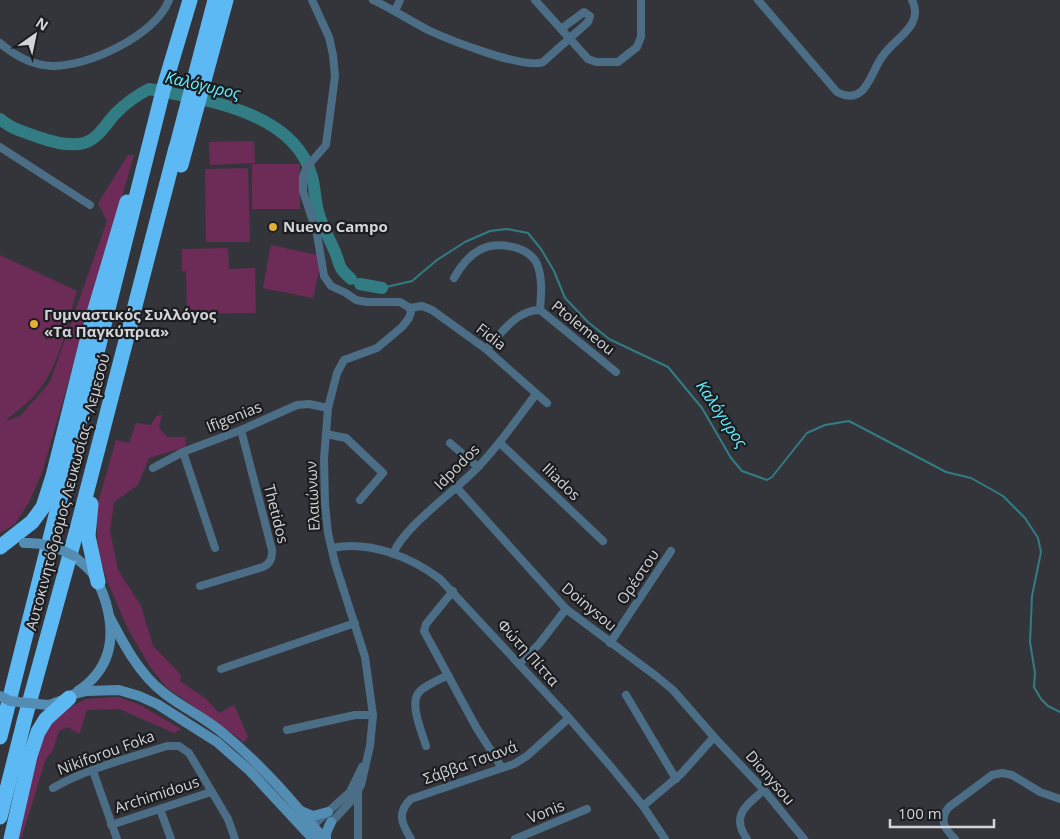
<svg xmlns="http://www.w3.org/2000/svg" width="1060" height="839" viewBox="0 0 1060 839" font-family="'Open Sans',sans-serif">
  <style>
    .green { fill: #6d2c58 }
    .lines { fill: none; stroke-linecap: round; stroke-linejoin: round }
    .stream { stroke: #327c84; stroke-width: 2 }
    .river { stroke: #327c84; stroke-width: 12 }
    .street { stroke: #4b6e86; stroke-width: 8 }
    .secondary { stroke: #548db3; stroke-width: 10 }
    .highway { stroke: #5db9f4; stroke-width: 15 }
    .secondary-bridge { stroke: #548db3; stroke-width: 10 }
    .poi-dot { fill: #e2af34; stroke: #1c1d20; stroke-width: 2 }
    .labels { text-anchor: middle; stroke-width: 4.5; stroke-linejoin: round; paint-order: stroke }
    .poi-label { font-size: 15px; font-weight: bold; fill: #d3d4d7; stroke: #1c1d20; text-anchor: start }
    .street-label { font-size: 15px; fill: #d3d4d7; stroke: #1c1d20 }
    .water-label { font-size: 16px; font-style: italic; fill: #64f0ff; stroke: #1c1d20 }
  </style>
  <rect width="100%" height="100%" fill="#34353b"/>
  <g class="green">
    <polygon points="254,141 255,163 210,165 209,142"/>
    <path d="M128,155H134L42,473L29,502L15,524L0,533V255L77,291C66,327 60,367 34,396C26,405 13,413 6,421L20,416L50,382L107,221L98,203Z"/>
    <rect x="252" y="164" width="48" height="45"/>
    <polygon points="248,168 250,242 206,242 205,169"/>
    <polygon points="271,245 322,256 313,298 263,288"/>
    <polygon points="228,248 229,269 255,268 256,313 187,314 186,271 182,271 182,249"/>
    <polygon points="162,415 159,428 167,437 186,437 185,447 149,458 138,485 114,502 110,531 118,570 141,606 153,646 181,675 180,681 205,698 219,713 234,705 248,737 244,742 166,687 151,668 128,629 108,583 98,552 96,510 116,440 129,443 136,423 151,425 156,416"/>
    <polygon points="119,697 140,705 181,729 174,733 119,709 87,710 79,734 68,727 59,731 52,752 46,758 21,839 16,839 44,729 66,709 86,699"/>
  </g>
  <g class="lines">
    <polyline class="stream" points="382,288 412,281 437,260 465,242 490,231 507,229 528,233 541,249 554,271 565,298 588,322 609,339 668,367 702,408 731,458 742,471 767,480 772,477 807,433 825,425 849,421 946,472 971,478 1003,496 1025,518 1038,538 1041,552 1032,596 1030,642 1035,673 1034,687 1041,699 1048,706 1060,712"/>
    <g class="river">
      <path d="M0,119C11,129 25,132 38,137C52,142 69,147 84,143C98,139 106,124 115,114C125,104 137,95 149,89C205,100 295,111 312,177C315,188 315,200 318,211C322,227 331,241 337,257C338,260 339,265 341,268C343,272 348,276 351,279"/>
      <polyline points="360,284 382,288"/>
    </g>
    <g class="street">
      <polyline points="312,0 329,37 333,55 335,76 326,145 306,168 303,177 303,191 317,234 324,276 331,286 346,293 356,300 367,302 400,302 410,308"/>
      <path d="M373,0C392,9 409,20 428,30C447,39 525,70 543,62L588,22L590,16L584,12L561,29"/>
      <polyline points="535,0 588,59 596,62 618,62 637,47 641,37 641,0"/>
      <path d="M758,0L837,92C866,107 870,73 882,57C894,38 925,26 912,0"/>
      <polyline points="395,11 400,0"/>
      <path d="M0,43C15,56 32,65 52,66C88,67 156,35 169,0"/>
      <polyline points="0,147 90,205"/>
      <path d="M454,278C468,253 486,239 517,248C526,251 533,255 537,264C543,279 541,295 540,310"/>
      <polyline points="410,308 422,306 432,310 486,349 547,403"/>
      <path d="M486,349C502,333 516,310 540,310L616,372"/>
      <polyline points="326,434 346,438 383,473 360,500"/>
      <polyline points="450,443 478,467"/>
      <polyline points="500,443 603,541"/>
      <polyline points="183,452 215,548"/>
      <polyline points="153,468 183,452 241,430 297,405 309,404 328,408"/>
      <polyline points="457,488 566,609 656,676 673,690 714,737 764,790 804,839"/>
      <path d="M332,548C369,540 411,557 440,579L569,718L612,768L643,806L665,839"/>
      <path d="M393,554C405,525 456,491 479,466C500,444 518,418 536,394"/>
      <path d="M200,586L263,567C271,563 272,558 272,550L241,430"/>
      <polyline points="453,591 426,624 424,631 476,727 502,768"/>
      <polyline points="610,643 671,551"/>
      <polyline points="519,664 539,644 566,609"/>
      <polyline points="221,669 355,623"/>
      <polyline points="626,695 676,779"/>
      <polyline points="287,730 355,715 373,715"/>
      <path d="M426,746C422,732 408,702 420,691C428,684 439,680 448,675"/>
      <polyline points="93,771 117,839"/>
      <path d="M53,788C88,768 130,758 167,746H179L189,753L228,819L235,839"/>
      <polyline points="358,792 358,839"/>
      <polyline points="643,806 681,774 714,737"/>
      <polyline points="160,809 171,839"/>
      <polyline points="111,825 211,792"/>
      <polyline points="328,826 353,799 361,785 370,746 373,715 365,657 335,563 328,533 325,504 324,459 328,408 337,373 344,360 377,348 402,327 409,318 411,312 410,308"/>
      <polyline points="310,828 350,792 362,767"/>
      <path d="M411,839C402,824 396,813 411,799L514,764L527,756L569,718"/>
      <polyline points="515,839 587,809"/>
      <path d="M747,839C730,815 747,805 764,790"/>
      <path d="M955,839C945,829 938,820 949,807L992,775L1002,773L1012,775L1040,792L1060,799"/>
    </g>
    <g class="secondary">
      <path d="M74,556C80,562 88,567 93,574C99,583 103,593 106,603C116,638 111,669 78,691"/>
      <path d="M109,616C123,643 139,674 164,693C183,708 206,718 224,734C262,765 293,802 324,839"/>
      <polyline points="74,694 87,691 119,690 139,696 157,704 217,742 250,771 313,839"/>
      <polyline points="37,704 49,705 63,700"/>
      <polyline points="301,811 313,816 328,812"/>
      <polyline points="326,839 326,833 331,822"/>
    </g>
    <g class="highway">
      <polyline points="176,149 215,0"/>
      <polyline points="181,165 226,0"/>
      <polyline points="91,504 88,536 98,582"/>
      <polyline points="0,547 32,522 43,507 53,476 94,313 127,202"/>
      <polyline points="0,737 164,87 190,0"/>
      <polyline points="0,817 25,718 76,533 176,148"/>
      <polyline points="11,839 30,756 38,732 46,719 69,698"/>
    </g>
    <g class="secondary-bridge">
      <path d="M24,543C43,542 58,547 74,556"/>
      <polyline points="0,696 10,701 37,704"/>
    </g>
  </g>
  <g class="poi-dot">
    <circle cx="273" cy="227" r="5"/>
    <circle cx="34" cy="324" r="5"/>
  </g>
  <g class="labels">
    <g class="poi-label">
      <text x="283" y="232">Nuevo Campo</text>
      <text x="44" y="320">Γυμναστικός Συλλόγος<tspan x="44" dy="17">«Τα Παγκύπρια»</tspan></text>
    </g>
    <g class="street-label">
      <text transform="translate(583 328) rotate(39)" y="5">Ptolemeou</text>
      <text transform="translate(491 337) rotate(38)" y="5">Fidia</text>
      <text transform="translate(234 417) rotate(-22)" y="5">Ifigenias</text>
      <text transform="translate(457 467) rotate(-45)" y="5">Idpodos</text>
      <text transform="translate(561 482) rotate(44)" y="5">Iliados</text>
      <text transform="translate(68 492) rotate(-75)" y="5">Αυτοκινητόδρομος Λευκωσίας - Λεμεσού</text>
      <text transform="translate(313 496) rotate(-93)" y="5">Ελαιώνων</text>
      <text transform="translate(276 514) rotate(76)" y="5">Thetidos</text>
      <text transform="translate(638 577) rotate(-56)" y="5">Ορέστου</text>
      <text transform="translate(589 607) rotate(40)" y="5">Doinysou</text>
      <text transform="translate(528 653) rotate(48)" y="5">Φώτη Πίττα</text>
      <text transform="translate(106 753) rotate(-20)" y="5">Nikiforou Foka</text>
      <text transform="translate(470 763) rotate(-20)" y="5">Σάββα Τσιανά</text>
      <text transform="translate(770 778) rotate(49)" y="5">Dionysou</text>
      <text transform="translate(157 795) rotate(-18)" y="5">Archimidous</text>
      <text transform="translate(546 812) rotate(-22)" y="5">Vonis</text>
    </g>
    <g class="water-label">
      <text transform="translate(203 85) rotate(13)" y="6">Καλόγυρος</text>
      <text transform="translate(722 414) rotate(56)" y="6">Καλόγυρος</text>
    </g>
  </g>
  <g transform="translate(35 35) rotate(33)" stroke="#1c1d20" stroke-width="4" paint-order="stroke">
  <path d="M0-4L9 19L0 12L-9 19Z" fill="#d3d4d7"/>
  <text y="-8" font-size="14" font-weight="bold" text-anchor="middle" fill="#d3d4d7">N</text>
  </g>
  <path d="M890 819v8h104v-8" fill="none" stroke="#d3d4d7" stroke-width="2.5"/>
  <text x="898" y="819" font-size="15" fill="#d3d4d7" stroke="#1c1d20" stroke-width="4" paint-order="stroke">100 m</text>
</svg>
